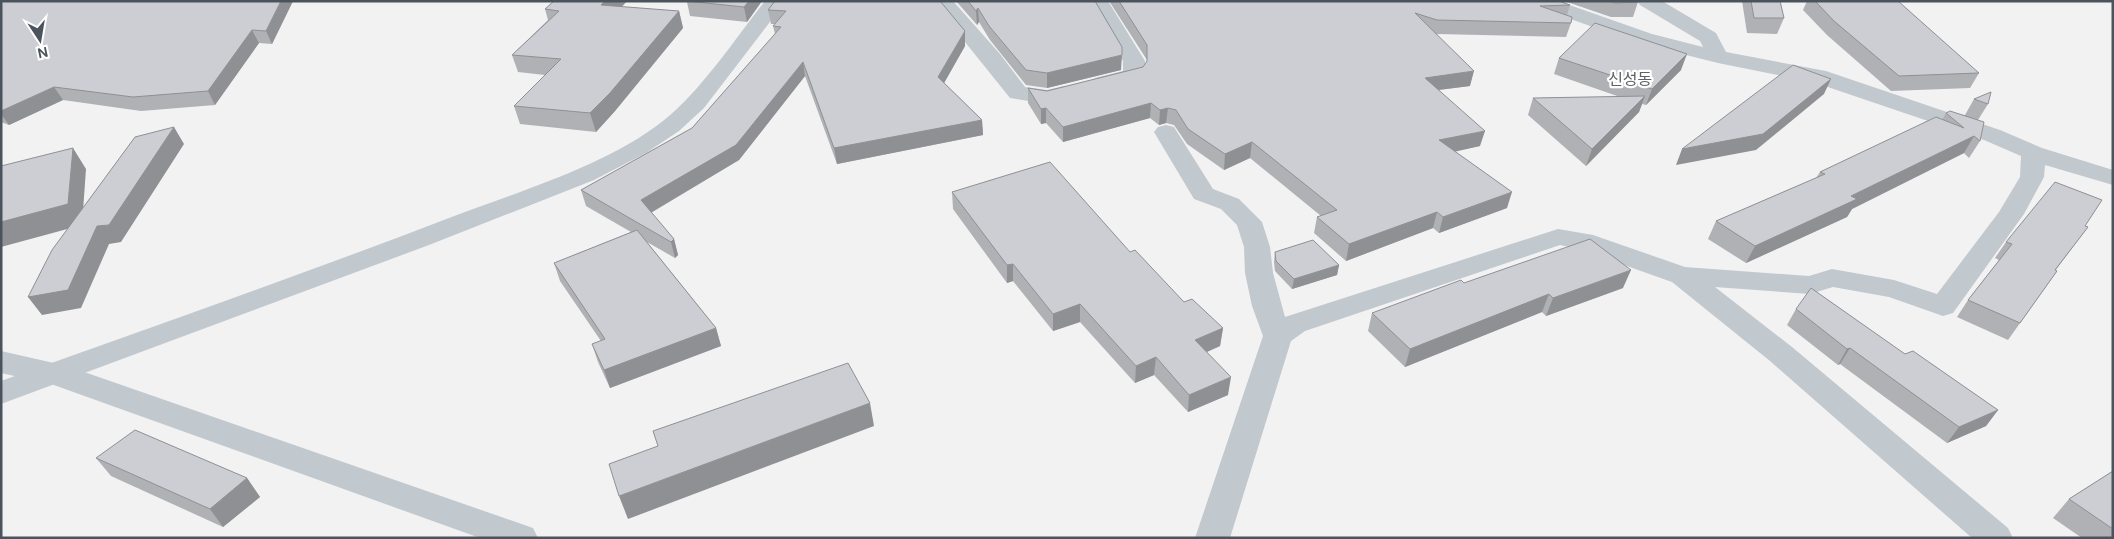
<svg xmlns="http://www.w3.org/2000/svg" width="2114" height="539" viewBox="0 0 2114 539" font-family="'DM Sans','Noto Sans KR',sans-serif">
  <style>
    .lines { fill: none; stroke-linecap: round; stroke-linejoin: round }
    .minor { fill: #c1c8ce; fill-rule: evenodd }
    .tertiary { fill: #c1c8ce; fill-rule: evenodd }
    .wall { fill: #afb1b5 }
    .shaded-wall { fill: #8f9094 }
    .building { fill: #ccced3; stroke: #8f9094 }
    .labels { text-anchor: middle; stroke-width: 4.5; stroke-linejoin: round; paint-order: stroke }
    .quarter-label { font-size: 16px; fill: #5f6165; stroke: #fff }
  </style>
  <rect width="100%" height="100%" fill="#f3f2f2"/>
  <g class="lines">
    <g class="minor">
      <polygon points="932,1 953,1 1000,54 1025,87 1047,90 1064,86 1072,88 1075,93 1072,98 1047,104 1010,98"/>
      <polygon points="1088,1 1108,1 1145,61 1145,75 1142,80 1103,90 1095,88 1092,83 1095,78 1123,71 1123,61"/>
      <polygon points="1528,1 1558,1 1652,34 1703,47 1700,41 1640,5 1637,1 1662,1 1716,33 1726,52 1826,71 2000,130 2042,148 2113,170 2113,185 2045,165 2044,177 2024,214 1953,313 1943,316 1889,297 1833,287 1810,294 1715,287 1792,347 2008,528 2013,538 1972,538 1770,361 1672,282 1579,249 1560,245 1305,331 1291,341 1230,538 1195,538 1263,336 1252,306 1245,273 1244,247 1237,225 1221,209 1194,199 1154,132 1158,127 1166,125 1174,127 1213,189 1239,199 1262,222 1270,247 1273,273 1285,317 1558,229 1593,235 1685,267 1809,276 1832,269 1894,280 1937,294 1999,212 2020,177 2021,156 1984,140 1813,82 1718,63 1638,43 1531,5"/>
      <polygon points="1,351 67,366 533,528 538,538 480,538 51,384 1,373"/>
    </g>
    <path class="tertiary" d="M765,1H786L704,108L679,131L646,153L594,180L429,245L1,404V381C151,327 301,275 449,218C517,192 606,166 663,121C701,91 735,39 765,1Z"/>
  </g>
  <g class="wall">
    <polygon points="1,1 293,1 272,44 259,43 215,105 141,111 63,100 9,125 1,122"/>
    <polygon points="554,1 627,1 622,7 679,11 683,28 615,111 596,132 520,124 514,106 545,75 518,72 512,55 548,20 545,9"/>
    <polygon points="762,1 747,22 690,16 687,2"/>
    <polygon points="775,1 965,46 944,83 982,120 983,135 837,164 805,76 739,160 651,213 674,239 678,255 675,258 647,242 716,328 721,346 610,388 598,362 592,344 601,341 560,281 554,263 631,232 586,206 581,190 692,128 775,34 773,26 775,24 771,24 768,10"/>
    <polygon points="956,1 1095,1 1121,70 1047,88 1026,85 990,40 979,22 977,25"/>
    <polygon points="1109,1 1559,1 1570,5 1567,15 1571,23 1566,37 1437,34 1470,86 1439,90 1480,146 1455,151 1507,208 1439,233 1433,228 1346,261 1314,233 1317,217 1321,216 1250,158 1224,170 1187,144 1174,125 1166,123 1159,125 1150,118 1063,142 1046,123 1041,124 1028,103 1028,88 1047,91 1143,67 1147,62 1147,60"/>
    <polygon points="1564,1 1637,1 1638,2 1633,17 1611,17"/>
    <polygon points="1742,1 1780,1 1784,18 1777,34 1747,33"/>
    <polygon points="1807,1 1815,1 1979,73 1970,88 1891,91 1827,35 1803,10"/>
    <polygon points="1559,58 1681,70 1646,105 1642,104 1639,112 1586,166 1528,115 1533,98 1620,97 1554,74"/>
    <polygon points="1974,99 1988,104 1978,120 1980,141 1969,158 1964,153 1852,209 1847,217 1746,263 1708,239 1716,221 1816,178 1820,172 1942,120 1946,113 1965,115"/>
    <polygon points="952,192 1130,252 1184,302 1223,328 1220,346 1207,352 1228,395 1188,412 1154,375 1135,383 1080,322 1053,331 1013,281 1007,283 953,209"/>
    <polygon points="2085,226 2088,227 2055,271 2057,271 2008,340 1957,317 1968,300 1999,260 1995,258 2006,242"/>
    <polygon points="1275,252 1339,265 1337,275 1292,289 1275,271 1274,262"/>
    <polygon points="1464,283 1623,288 1546,316 1542,312 1405,367 1368,331 1372,313"/>
    <polygon points="1796,309 1905,354 1998,410 1986,426 1947,443 1840,364 1838,365 1787,325"/>
    <polygon points="96,458 247,478 260,497 223,527 111,476"/>
    <polygon points="2113,471 2113,538 2082,538 2053,518 2069,499"/>
  </g>
  <g class="shaded-wall">
    <polygon points="281,1 293,1 272,44 266,31"/>
    <polygon points="605,1 627,1 606,22 601,5"/>
    <polygon points="749,1 762,1 747,22 744,7"/>
    <polygon points="978,8 979,22 977,25 976,11"/>
    <polygon points="679,11 683,28 615,111 596,132 590,113"/>
    <polygon points="252,30 259,43 215,105 208,91"/>
    <polygon points="965,31 965,46 939,92 938,77"/>
    <polygon points="1687,54 1681,70 1646,105 1652,89"/>
    <polygon points="1122,55 1121,70 1047,88 1047,73"/>
    <polygon points="803,62 805,76 739,160 645,216 641,200"/>
    <polygon points="1474,71 1470,86 1421,92 1425,78"/>
    <polygon points="1831,79 1824,94 1756,150 1676,165 1682,149"/>
    <polygon points="54,87 63,100 9,125 1,114 1,111"/>
    <polygon points="1645,96 1639,112 1586,166 1592,149"/>
    <polygon points="1151,103 1150,118 1063,142 1063,127"/>
    <polygon points="1046,108 1046,123 1041,124 1041,109"/>
    <polygon points="1168,108 1166,123 1159,125 1160,110"/>
    <polygon points="982,120 983,135 837,164 834,148"/>
    <polygon points="174,127 184,144 121,242 109,244 81,308 42,315 28,297 97,226"/>
    <polygon points="1485,131 1480,146 1436,156 1439,140"/>
    <polygon points="1974,136 1964,153 1852,209 1847,217 1746,263 1755,246 1851,196"/>
    <polygon points="1252,142 1250,158 1224,170 1225,154"/>
    <polygon points="73,148 86,169 82,225 1,247 1,222"/>
    <polygon points="1512,192 1507,208 1439,233 1443,217"/>
    <polygon points="1437,212 1433,228 1346,261 1349,244"/>
    <polygon points="674,239 678,255 675,258 671,242"/>
    <polygon points="1013,264 1013,281 1007,283 1007,265"/>
    <polygon points="1339,265 1337,275 1292,289 1294,279"/>
    <polygon points="1631,270 1623,288 1546,316 1553,298"/>
    <polygon points="1549,294 1542,312 1405,367 1410,349"/>
    <polygon points="1080,304 1080,322 1053,331 1053,314"/>
    <polygon points="716,328 721,346 610,388 604,370"/>
    <polygon points="1223,328 1220,346 1193,358 1195,340"/>
    <polygon points="1850,348 1840,364 1838,365 1847,349"/>
    <polygon points="1156,357 1154,375 1135,383 1136,366"/>
    <polygon points="1231,377 1228,395 1188,412 1189,395"/>
    <polygon points="870,403 874,426 628,519 619,496"/>
    <polygon points="1998,410 1986,426 1947,443 1959,427"/>
    <polygon points="247,478 260,497 223,527 210,509"/>
  </g>
  <g class="building">
    <polygon points="1,1 281,1 266,31 252,30 208,91 133,97 54,87 1,111"/>
    <polygon points="554,1 605,1 601,5 679,11 610,93 590,113 514,106 561,59 512,55 559,11 545,9"/>
    <polygon points="687,1 749,1 744,7"/>
    <polygon points="775,1 940,1 965,31 938,77 982,120 834,148 803,62 736,145 641,200 674,239 671,242 581,190 692,128 781,27 773,26 786,11 768,10"/>
    <polygon points="968,1 1095,1 1122,47 1122,55 1047,73 1026,70 989,26 978,8 976,11"/>
    <polygon points="1119,1 1559,1 1570,5 1540,6 1572,17 1571,23 1437,20 1415,13 1474,71 1425,78 1485,131 1439,140 1512,192 1443,217 1437,212 1349,244 1317,217 1337,210 1252,142 1225,154 1188,129 1176,110 1168,108 1160,110 1151,103 1063,127 1046,108 1041,109 1028,88 1047,91 1143,67 1147,61 1147,45"/>
    <polygon points="1609,1 1637,1 1638,2 1615,3"/>
    <polygon points="1751,1 1780,1 1784,18 1754,18"/>
    <polygon points="1815,1 1898,1 1979,73 1899,76 1834,21"/>
    <polygon points="1595,23 1687,54 1652,89 1559,58"/>
    <polygon points="1793,65 1831,79 1763,134 1682,149"/>
    <polygon points="1991,92 1988,104 1974,99"/>
    <polygon points="1645,96 1592,149 1533,98"/>
    <polygon points="1950,111 1984,122 1980,141 1974,136 1851,196 1857,199 1755,246 1716,221 1825,174 1820,172 1936,117 1964,128 1946,113"/>
    <polygon points="174,127 109,225 97,226 68,290 28,297 52,250 135,137"/>
    <polygon points="73,148 68,204 1,222 1,166"/>
    <polygon points="1050,162 1130,252 1135,250 1184,302 1192,299 1223,328 1195,340 1231,377 1189,395 1156,357 1136,366 1080,304 1053,314 1013,264 1007,265 952,192"/>
    <polygon points="2055,182 2102,200 2085,226 2088,227 2055,270 2057,271 2020,323 1968,300 2012,244 2006,242"/>
    <polygon points="637,230 716,328 604,370 592,344 605,339 554,263"/>
    <polygon points="1590,239 1631,270 1553,298 1549,294 1410,349 1372,313 1461,280 1464,283"/>
    <polygon points="1313,240 1339,265 1294,279 1276,261 1275,252"/>
    <polygon points="1811,288 1905,354 1913,351 1998,410 1959,427 1850,348 1847,349 1796,309"/>
    <polygon points="848,363 870,403 619,496 609,464 658,446 653,431"/>
    <polygon points="135,430 247,478 210,509 96,458"/>
    <polygon points="2113,471 2113,529 2069,499"/>
  </g>
  <g class="labels">
    <g class="quarter-label">
      <text x="1630" y="85">신성동</text>
    </g>
  </g>
  <rect width="2114" height="539" fill="none" stroke="#4b545d" stroke-width="5"/>
  <g transform="translate(40 40) rotate(168)" stroke="#ffffff" stroke-width="4" paint-order="stroke">
  <path d="M0-4L9 19L0 12L-9 19Z" fill="#4b545d"/>
  <text y="-8" font-size="14" font-weight="bold" text-anchor="middle" fill="#4b545d">N</text>
  </g>
</svg>
